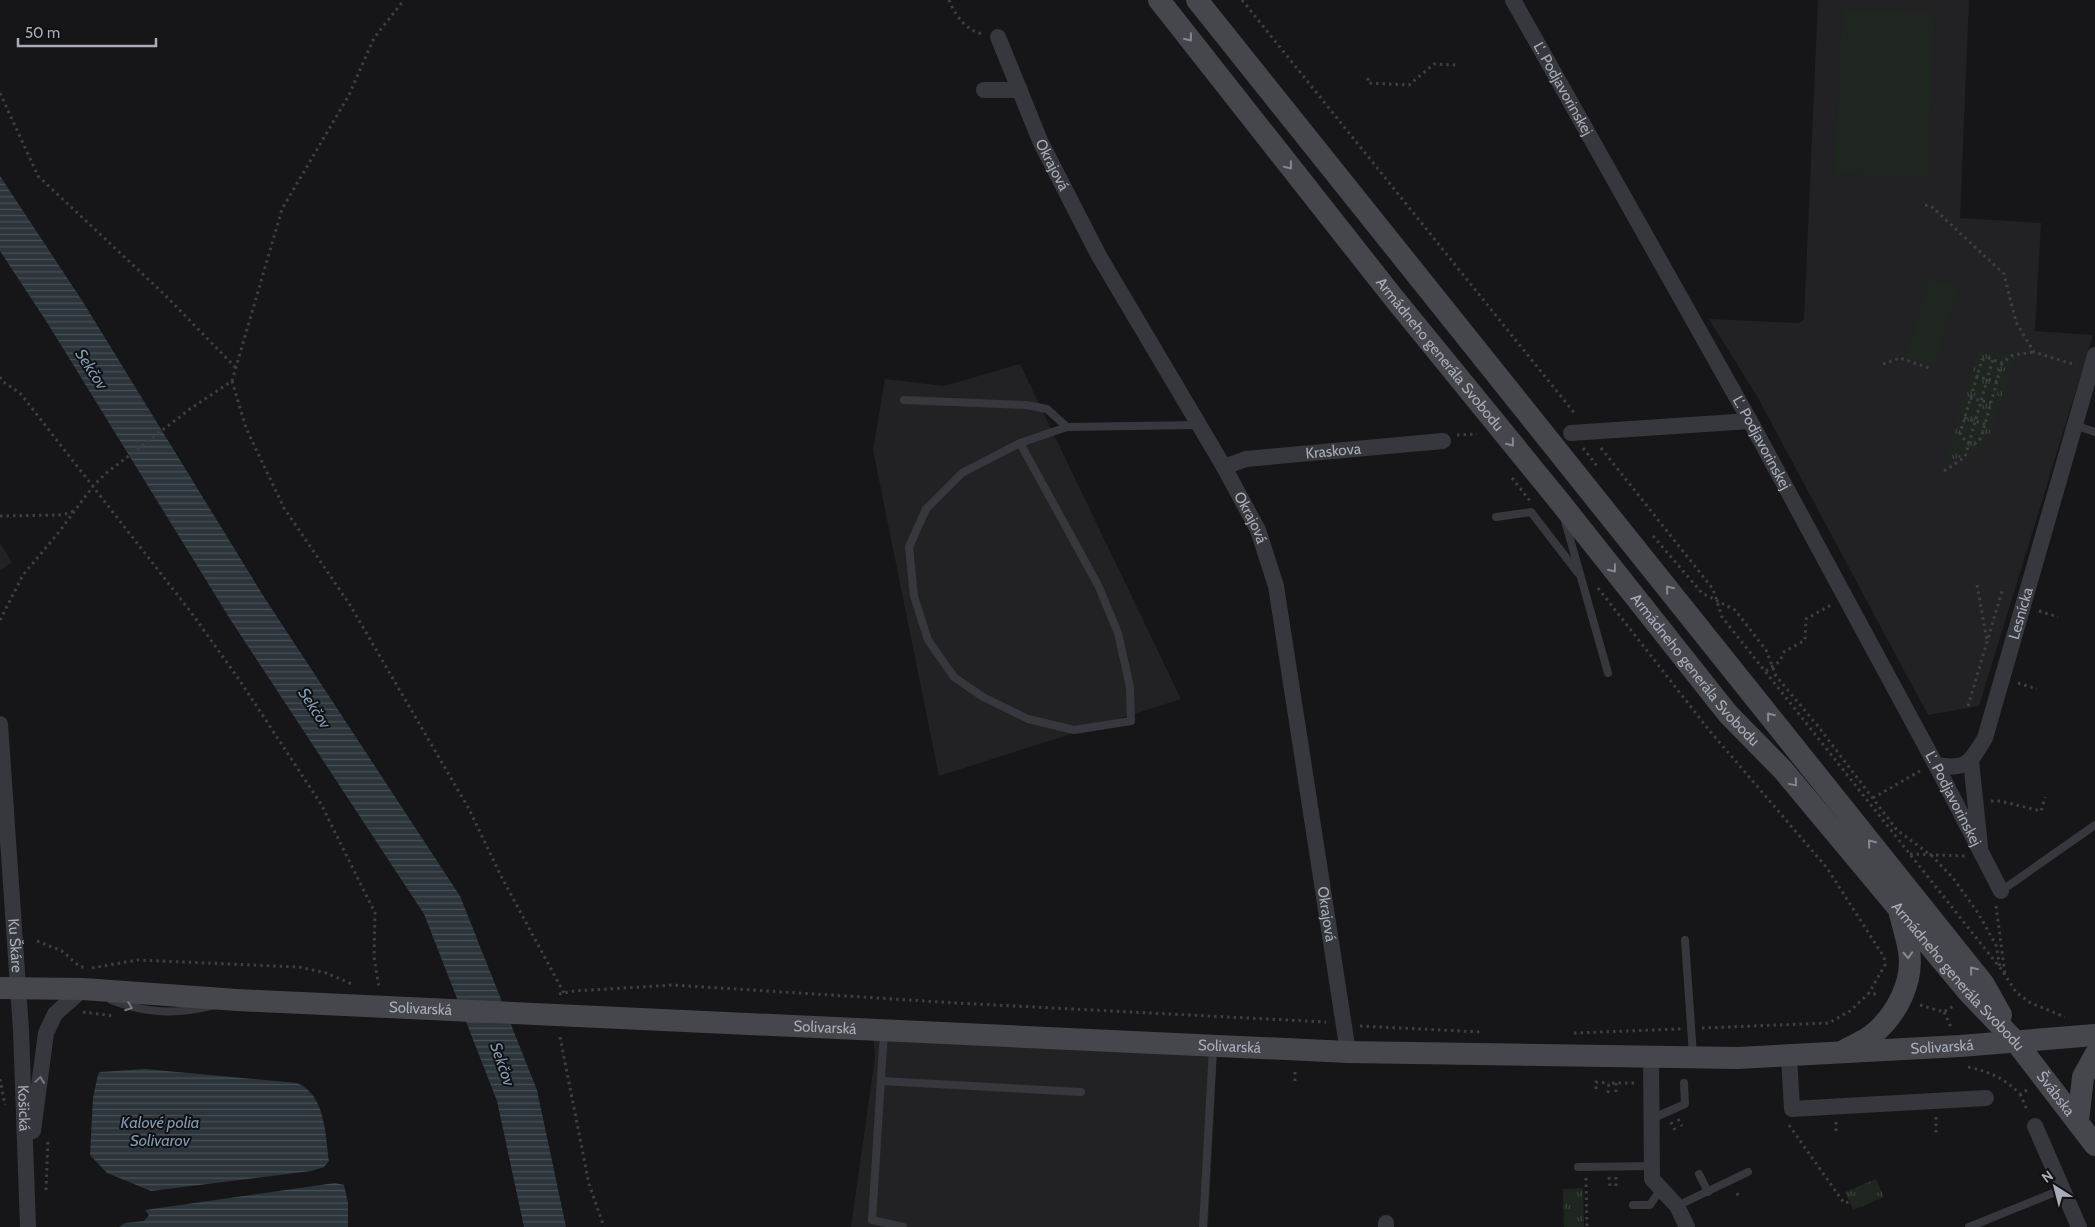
<svg xmlns="http://www.w3.org/2000/svg" width="2095" height="1227" viewBox="0 0 2095 1227" font-family="Cabin,sans-serif">
  <style>
    .built { fill: #222225 }
    .park { fill: url(#park-tufts) }
    .pitch { fill: #1e261f }
    .water { fill: url(#water-rules) }
    .lines { fill: none; stroke-linecap: round; stroke-linejoin: round }
    .path { stroke: #3d3f44; stroke-width: 3; stroke-dasharray: 2.5 4; stroke-linecap: butt }
    .lane { stroke: #37383d; stroke-width: 8 }
    .street { stroke: #37383d; stroke-width: 16 }
    .secondary { stroke: #45474d; stroke-width: 22 }
    .oneway { stroke: #858993 }
    .oneway2 { stroke: #757881 }
    .labels { text-anchor: middle; stroke-width: 4; stroke-linejoin: round; paint-order: stroke }
    .street-label { font-size: 15px; fill: #a8adb8; stroke: #111113 }
    .water-label { font-size: 16px; font-style: italic; fill: #7f9bb3; stroke: #111113 }
  </style>
  <defs>
    <pattern id="park-tufts" width="24" height="20" patternUnits="userSpaceOnUse" patternTransform="scale(1.25)"><rect width="24" height="20" fill="#1e261f"/><path d="M3 7l-1-3M5 7V3M7 7l1-3M15 17l-1-3M17 17v-4M19 17l1-3" fill="none" stroke="#3c433d"/></pattern>
    <pattern id="water-rules" width="6" height="5" patternUnits="userSpaceOnUse" patternTransform="scale(1.25)"><rect width="6" height="5" fill="#2c353c"/><path d="M0 2.5h6" fill="none" stroke="#485056"/></pattern>
  </defs>
  <rect width="100%" height="100%" fill="#161618"/>
  <g class="built">
    <polygon points="1818,0 1969,0 1960,218 2041,223 2035,331 2093,335 1979,706 1928,715 1758,398 1709,319 1799,323 1804,319"/>
    <polygon points="1020,364 1181,699 939,776 873,450 885,379 944,386"/>
    <polygon points="0,543 12,562 0,571"/>
    <polygon points="872,1022 1217,1054 1208,1227 851,1227 875,1057"/>
  </g>
  <g class="park">
    <polygon points="1979,349 2014,358 1987,442 1970,455 1946,461"/>
    <polygon points="1876,1179 1884,1197 1853,1210 1845,1192"/>
    <polygon points="1583,1188 1584,1227 1564,1227 1563,1189"/>
  </g>
  <g class="pitch">
    <polygon points="1842,9 1935,14 1927,178 1835,174"/>
    <polygon points="1930,278 1958,287 1934,366 1905,357"/>
  </g>
  <g class="water">
    <polygon points="0,176 83,302 264,597 460,896 537,1090 566,1227 524,1227 497,1101 424,914 230,619 48,324 0,251"/>
    <path d="M145,1069L297,1083C326,1095 325,1135 329,1161L324,1167L311,1171L151,1191L107,1173L90,1155L93,1098L98,1074L100,1072Z"/>
    <polygon points="335,1183 344,1185 348,1203 348,1227 119,1227 125,1223 144,1221 149,1215 145,1210"/>
  </g>
  <g class="lines">
    <g class="path">
      <path d="M949,0C955,15 966,31 983,34"/>
      <polyline points="1242,0 1576,415"/>
      <polyline points="1368,78 1368,83 1409,85 1434,64 1456,65"/>
      <polyline points="0,93 38,176 165,295 236,368"/>
      <polyline points="1925,205 1931,206 2004,274 2016,322 2034,352 2076,365"/>
      <polyline points="2002,363 1981,438 1976,443 1966,442 1960,433 1982,360 1988,358 2002,363 2013,355 2034,352"/>
      <polyline points="1883,364 1900,358 1929,368"/>
      <polyline points="1976,376 1998,382"/>
      <polyline points="0,377 2,381 20,393 190,611 238,678 321,804 375,913 374,957 379,987"/>
      <polyline points="232,381 246,428 284,508 350,605 469,809 501,876 564,993"/>
      <polyline points="1970,398 1991,403"/>
      <polyline points="1964,418 1985,424"/>
      <polyline points="1457,435 1477,434"/>
      <polyline points="1583,448 1598,467"/>
      <polyline points="1601,448 1713,589 1722,617 2001,969 2016,992 2029,1002 2065,1017"/>
      <polyline points="1944,471 1965,457 1993,359"/>
      <polyline points="1512,478 1530,501"/>
      <polyline points="0,516 62,515 74,511"/>
      <polyline points="1653,536 1702,593 1735,610 1766,650 1776,676 1817,725 1897,830 1932,856 1953,878 1978,913 1996,945 2000,968"/>
      <polyline points="1977,585 1987,641"/>
      <polyline points="1598,588 1709,730 1827,868 1884,957 1885,965 1869,993"/>
      <polyline points="2039,611 2058,617"/>
      <polyline points="0,620 23,575 59,532 93,486 105,474 190,409 232,381 282,209 349,95 374,38 404,0"/>
      <polyline points="1766,671 1780,661 1784,652 1805,640 1806,619 1831,605"/>
      <polyline points="2018,683 2037,689"/>
      <polyline points="1968,706 2003,588"/>
      <polyline points="1873,798 1920,771"/>
      <polyline points="1991,801 2000,801 2041,811 2045,797"/>
      <polyline points="1910,854 1966,856"/>
      <polyline points="1996,906 2005,974"/>
      <polyline points="37,941 62,951 80,967 84,967"/>
      <polyline points="92,968 137,960 299,967 326,973 352,984"/>
      <polyline points="559,994 574,991 673,985 956,1003 1326,1022"/>
      <polyline points="1920,1005 1944,1012 1955,1005"/>
      <polyline points="83,1012 114,1016"/>
      <polyline points="1944,1012 1951,1027"/>
      <polyline points="1360,1026 1481,1032"/>
      <polyline points="1702,1028 1829,1023 1850,1011 1869,993 1880,995"/>
      <polyline points="1574,1033 1681,1029"/>
      <polyline points="560,1037 589,1184 604,1227"/>
      <path d="M1968,1067C1990,1072 2004,1078 2020,1094L2029,1089"/>
      <polyline points="0,1079 5,1105"/>
      <polyline points="1295,1081 1295,1068"/>
      <polyline points="1596,1089 1596,1082 1609,1083"/>
      <polyline points="1616,1092 1616,1083"/>
      <polyline points="1608,1093 1609,1083 1635,1083"/>
      <polyline points="2020,1094 2028,1112"/>
      <polyline points="1936,1117 1936,1133"/>
      <polyline points="1678,1119 1682,1126"/>
      <polyline points="1671,1122 1675,1130"/>
      <polyline points="1836,1122 1836,1134"/>
      <polyline points="1789,1125 1844,1203 1849,1202"/>
      <polyline points="1609,1177 1610,1186"/>
      <polyline points="1616,1177 1616,1186"/>
      <polyline points="1586,1178 1587,1227"/>
      <polyline points="46,1190 48,1139"/>
      <polyline points="1737,1193 1739,1198"/>
    </g>
    <g class="lane">
      <polyline points="904,400 1026,405 1047,409 1067,427"/>
      <polyline points="2074,425 2095,432"/>
      <polyline points="1020,443 1098,585 1118,633 1130,687 1131,721 1074,730 1028,719 983,697 954,677 928,640 914,596 909,547 926,509 962,473 1020,443 1067,427 1198,425"/>
      <polyline points="1496,517 1531,512 1578,573"/>
      <polyline points="1565,521 1608,673"/>
      <polyline points="2001,891 2095,825"/>
      <polyline points="1685,940 1693,1055"/>
      <path d="M111,1000C145,1013 176,1015 211,1006"/>
      <polyline points="884,1032 872,1220 903,1227"/>
      <polyline points="881,1081 1081,1092"/>
      <polyline points="1651,1119 1685,1104 1684,1083"/>
      <polyline points="1578,1167 1652,1166"/>
      <polyline points="1699,1174 1708,1192"/>
      <polyline points="1633,1205 1650,1205 1661,1189"/>
      <polyline points="1677,1206 1748,1172"/>
      <polyline points="1203,1227 1213,1048"/>
      <polyline points="1969,1227 2063,1189"/>
    </g>
    <g class="street">
      <path id="s1" d="M1513,0L1750,421L1936,765L2001,891"/>
      <path id="s2" d="M998,37L1041,143L1099,256L1224,467L1258,530L1276,586L1348,1052"/>
      <polyline points="984,90 1020,90"/>
      <polyline points="1571,433 1750,421"/>
      <path id="s3" d="M1224,467L1246,459L1443,441"/>
      <path id="s4" d="M0,724L21,1030L28,1227"/>
      <polyline points="1971,761 1980,846"/>
      <path id="s5" d="M1936,765C1967,770 1970,763 1985,738L2095,355"/>
      <polyline points="1789,1056 1792,1109 1986,1098"/>
      <polyline points="1651,1057 1652,1179 1677,1206 1687,1227"/>
      <polyline points="2035,1126 2079,1227"/>
      <polyline points="33,1131 46,1033 55,1014 83,989"/>
      <polyline points="1386,1227 1386,1223"/>
    </g>
    <g class="secondary">
      <path id="s6" d="M1159,0L1393,297L1560,502L1728,714L1783,770L1969,993L2016,1042L2095,1145"/>
      <path d="M1197,0C1457,329 1721,655 1983,983L2001,1015"/>
      <path id="s7" d="M0,988L83,989L237,1000L1348,1052L1738,1058L1960,1046L2095,1035"/>
      <path d="M1845,1050C1854,1045 1864,1041 1872,1035C1896,1016 1914,982 1909,951C1907,938 1903,926 1900,914"/>
      <polyline points="2078,1121 2083,1077 2095,1055"/>
    </g>
  </g>
  <defs><path id="oneway-chevron" d="M-2-3.5L2.5 0L-2 3.5" fill="none" stroke-width="1.6" stroke-linecap="round" stroke-linejoin="round" transform="scale(1.25)"/></defs>
  <g class="oneway">
    <use href="#oneway-chevron" transform="translate(1189 38) rotate(52)"/>
    <use href="#oneway-chevron" transform="translate(1289 166) rotate(52)"/>
    <use href="#oneway-chevron" transform="translate(1511 443) rotate(51)"/>
    <use href="#oneway-chevron" transform="translate(1613 569) rotate(52)"/>
    <use href="#oneway-chevron" transform="translate(1669 589) rotate(-129)"/>
    <use href="#oneway-chevron" transform="translate(1770 716) rotate(-129)"/>
    <use href="#oneway-chevron" transform="translate(1794 783) rotate(50)"/>
    <use href="#oneway-chevron" transform="translate(1871 843) rotate(-129)"/>
    <use href="#oneway-chevron" transform="translate(1908 955) rotate(87)"/>
    <use href="#oneway-chevron" transform="translate(1973 970) rotate(-129)"/>
  </g>
  <g class="oneway2">
    <use href="#oneway-chevron" transform="translate(129 1007) rotate(20)"/>
    <use href="#oneway-chevron" transform="translate(40 1080) rotate(-82)"/>
  </g>
  <g class="labels">
    <g class="street-label">
      <text dy="5" stroke="none"><textPath href="#s1" startOffset="102">Ľ. Podjavorinskej</textPath></text>
      <text dy="5" stroke="none"><textPath href="#s2" startOffset="139">Okrajová</textPath></text>
      <text dy="5" stroke="none"><textPath href="#s6" startOffset="452">Armádneho generála Svobodu</textPath></text>
      <text dy="5" stroke="none"><textPath href="#s1" startOffset="508">Ľ. Podjavorinskej</textPath></text>
      <text dy="5" stroke="none"><textPath href="#s3" startOffset="111">Kraskova</textPath></text>
      <text dy="5" stroke="none"><textPath href="#s2" startOffset="544">Okrajová</textPath></text>
      <text dy="5" stroke="none"><textPath href="#s5" startOffset="192">Lesnícka</textPath></text>
      <text dy="5" stroke="none"><textPath href="#s6" startOffset="858">Armádneho generála Svobodu</textPath></text>
      <text dy="5" stroke="none"><textPath href="#s1" startOffset="912">Ľ. Podjavorinskej</textPath></text>
      <text dy="5" stroke="none"><textPath href="#s2" startOffset="949">Okrajová</textPath></text>
      <text dy="5" stroke="none"><textPath href="#s4" startOffset="222">Ku Škáre</textPath></text>
      <text dy="5" stroke="none"><textPath href="#s6" startOffset="1262">Armádneho generála Svobodu</textPath></text>
      <text dy="5" stroke="none"><textPath href="#s7" startOffset="421">Solivarská</textPath></text>
      <text dy="5" stroke="none"><textPath href="#s7" startOffset="826">Solivarská</textPath></text>
      <text dy="5" stroke="none"><textPath href="#s7" startOffset="1231">Solivarská</textPath></text>
      <text dy="5" stroke="none"><textPath href="#s7" startOffset="1944">Solivarská</textPath></text>
      <text dy="5" stroke="none"><textPath href="#s6" startOffset="1415">Švábska</textPath></text>
      <text dy="5" stroke="none"><textPath href="#s4" startOffset="385">Košická</textPath></text>
    </g>
    <g class="water-label">
      <text transform="translate(92 369) rotate(57)" y="6">Sekčov</text>
      <text transform="translate(315 708) rotate(57)" y="6">Sekčov</text>
      <text transform="translate(503 1064) rotate(71)" y="6">Sekčov</text>
      <text x="160" y="1128">Kalové polia<tspan x="160" dy="18">Solivarov</tspan></text>
    </g>
  </g>
  <g transform="translate(2055 1187) rotate(324)" stroke="#111113" stroke-width="4" paint-order="stroke">
  <path d="M0-4L9 19L0 12L-9 19Z" fill="#a8adb8"/>
  <text y="-8" font-size="14" font-weight="bold" text-anchor="middle" fill="#a8adb8">N</text>
  </g>
  <path d="M18 38v8h138v-8" fill="none" stroke="#a8adb8" stroke-width="2.5"/>
  <text x="25" y="38" font-size="15" fill="#a8adb8" stroke="#111113" stroke-width="4" paint-order="stroke">50 m</text>
</svg>
